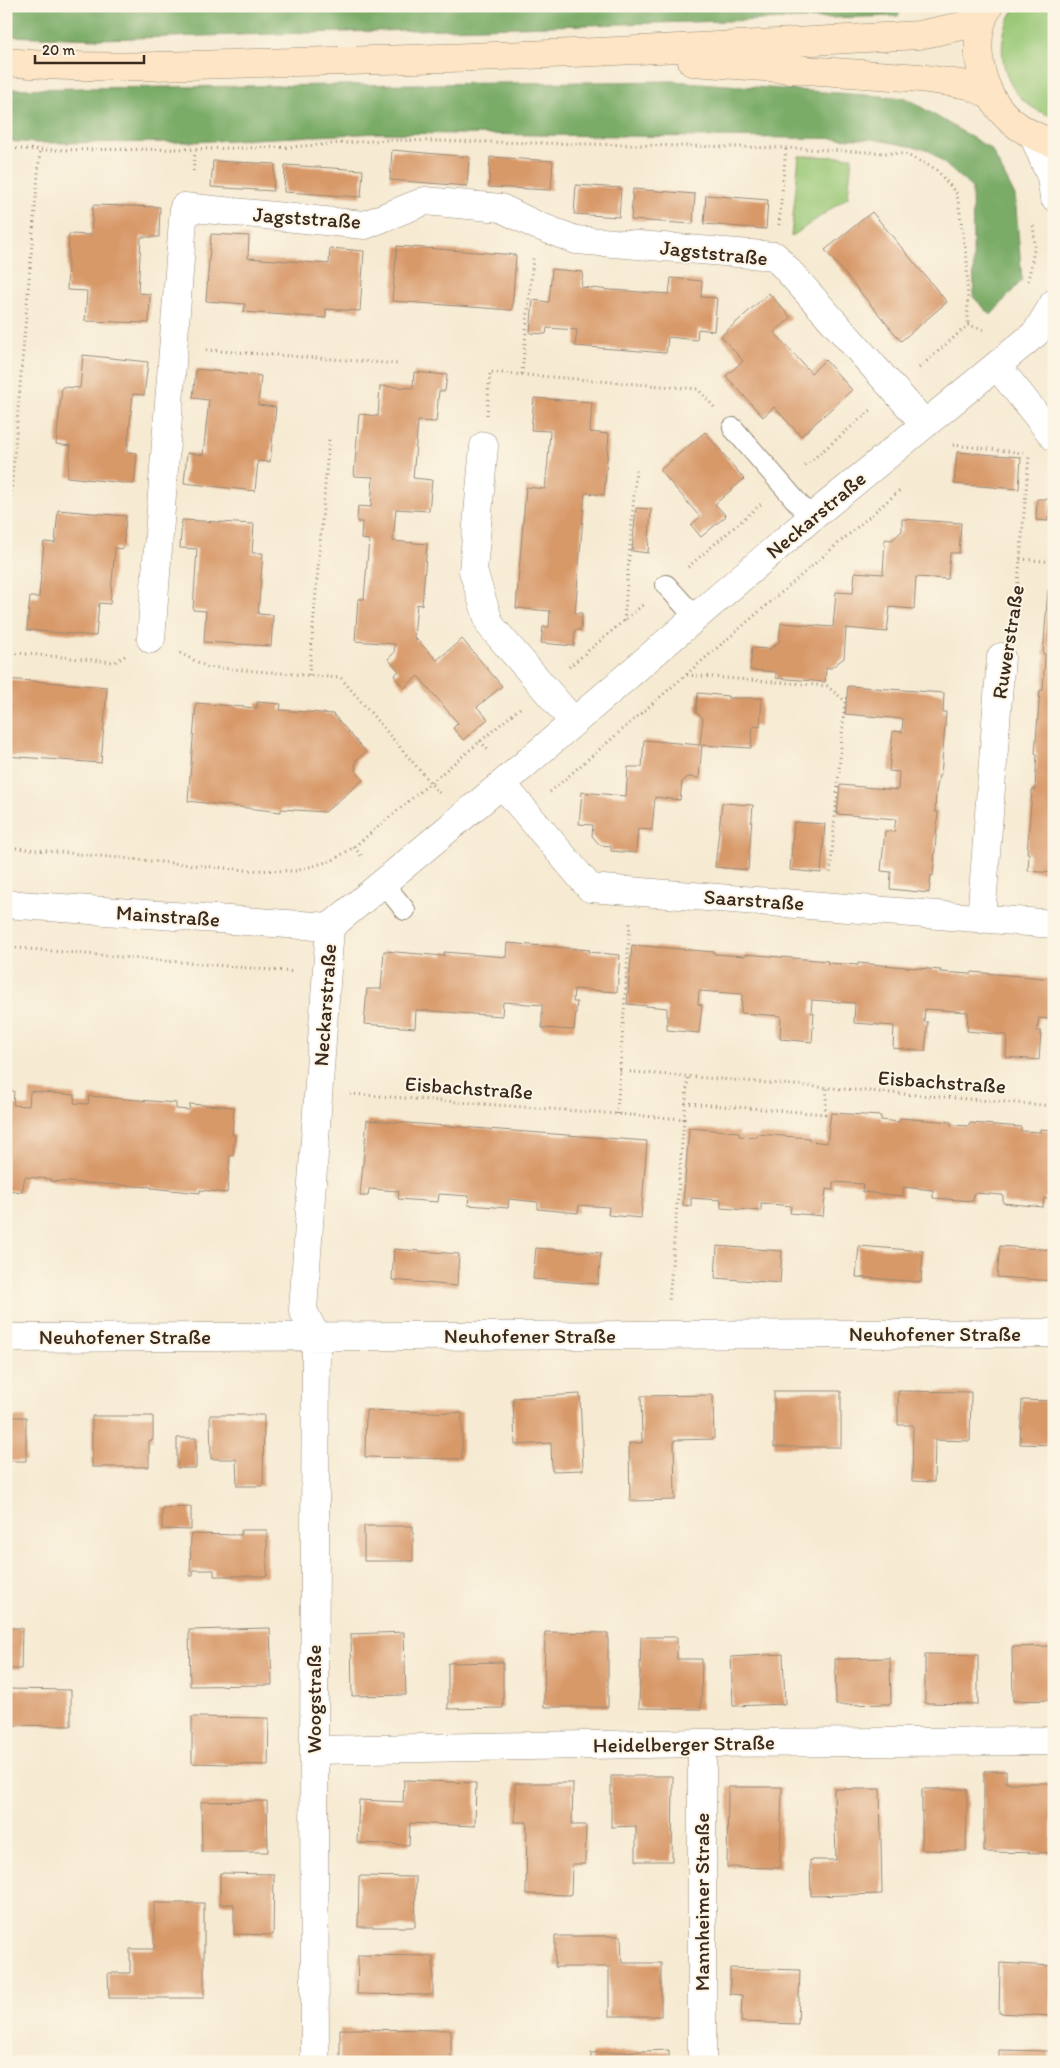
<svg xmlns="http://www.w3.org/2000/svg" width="1060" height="2068" font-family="Itim,sans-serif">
<rect width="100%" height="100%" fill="#fcf5e5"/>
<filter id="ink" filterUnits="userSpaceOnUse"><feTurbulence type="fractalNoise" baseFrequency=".02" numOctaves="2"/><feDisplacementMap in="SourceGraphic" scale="10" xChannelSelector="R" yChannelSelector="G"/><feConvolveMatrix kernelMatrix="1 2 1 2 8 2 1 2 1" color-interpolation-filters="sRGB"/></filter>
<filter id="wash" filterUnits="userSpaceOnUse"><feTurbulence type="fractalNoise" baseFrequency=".0096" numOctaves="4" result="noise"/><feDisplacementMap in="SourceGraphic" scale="20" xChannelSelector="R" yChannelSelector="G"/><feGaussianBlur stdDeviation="1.12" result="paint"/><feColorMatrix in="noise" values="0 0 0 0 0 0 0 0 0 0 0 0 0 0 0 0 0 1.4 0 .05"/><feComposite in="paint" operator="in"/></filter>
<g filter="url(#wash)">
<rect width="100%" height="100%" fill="#f6ead2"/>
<path fill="#99c876" stroke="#6a794a" d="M1017,6H1054V117C1041,113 1029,107 1020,97C998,74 996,31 1017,6Z
M799,156L852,157L848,197L791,237Z"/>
<path fill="#7aac67" stroke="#5a6b42" d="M6,6H902L898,16L99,39L6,36Z
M672,81L906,98L991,149L1015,196L1022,280L991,315L974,298L972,188L929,150L873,139L378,133L191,142L38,143L6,141V89Z"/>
<g id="blocks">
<path fill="#d89969" d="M392,150L469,157L467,186L390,180Z
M490,157L553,161L551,190L489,187Z
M213,161L275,164L273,191L211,187Z
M285,165L363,170L361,197L284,192Z
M576,185L621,188L619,217L574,214Z
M633,189L695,194L693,224L631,220Z
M706,195L768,200L766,229L704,224Z
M93,205L160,207L159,237H141L138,293L150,294L149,323L85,321L87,291L67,290L69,234L91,235Z
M872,212L947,302L901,341L825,250Z
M211,234L249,236L248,258L329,264L330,248L364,251L360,311L326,309V318L244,312L245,304L206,301Z
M397,246L516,255L512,310L392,301Z
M552,269L583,272L581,287L611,290L669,294L671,278L702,281L701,297L717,298L714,331L698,329L697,340L668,337L666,353L575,346L577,330L547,328L546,334L530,333L533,300L549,302Z
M769,293L791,318L774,332L811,373L825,360L852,390L801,436L774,407L763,417L726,376L743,361L721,336Z
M83,355L148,362L144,395L133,394L127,452L137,453L134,484L67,477L71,446L56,444L62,387L80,388Z
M196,369L261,376L258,405L276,407L270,462L258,461L255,491L184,483L187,453L203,455L209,400L193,398Z
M414,372L447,375L445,391H439L436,422L418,421L413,478L432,480L429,511L396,509L393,541L427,544L422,605L417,604L414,637L437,660L462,639L502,686L477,707L488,719L463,740L453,728L458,723L418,676L404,688L394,676L399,671L388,659L394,653L395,644L355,641L358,599H364L369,540L361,539L362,522H357L358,506L371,507L373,477L354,476L359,414L378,416L380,386L413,388Z
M534,398L592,402L590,432L609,434L604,495L585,493L575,613H582L581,630H575L574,646L541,643L543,627H549L550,611L516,608L526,487L545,489L548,460L550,431L531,430Z
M705,432L744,479L715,504L726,516L701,537L691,525L700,517L660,470Z
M957,452L1021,457L1019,489L954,484Z
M1037,499H1050L1048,521L1036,520Z
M636,508L651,509L648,553L632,551Z
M58,510L126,516L123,549L115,548L110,604L99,603L96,636L27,630L30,597H39L44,542L55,543Z
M902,519L961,523L959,553H950L948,579L916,577L914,609L890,607L887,632L846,628L844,658L831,668H826L825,682L776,678V672L750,670L752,648L770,649L779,642L781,623L833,627L836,592L853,593L855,572L883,574L885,539L892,540L902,531Z
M182,520L254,524L252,553H263L258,614L273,615L271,646L204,642L206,611L193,610L197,549L180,548Z
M1052,571H1054V873L1028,871L1029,853H1027L1032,790H1035L1036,771L1037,754L1035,753L1040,690H1043L1045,654H1043L1048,590H1050Z
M6,679L107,687L101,763L6,756Z
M848,686L944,693L943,712H946L941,775H939L936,792L935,812H938L933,876L931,875L929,893L890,889L891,872L881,871L885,831L894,832L896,819L837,814L840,785L898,790L899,772L889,771L893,731L902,732L903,719L845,714Z
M698,693L728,696V698H762L760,727L753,726L751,748L702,745L699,778L688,777L682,782L680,800L655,797L652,830L638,829L636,853L611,851V846L600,845L592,836L593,825L579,824L582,792L626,796L628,767H642L644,740L700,745L703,718L696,712Z
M257,702L281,704L280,710L333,714L366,752L356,760L355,770L363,780L325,812L281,809V812L188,801L196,703L257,708Z
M722,803L753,805L748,870L715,867Z
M794,822L825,824L821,873L790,870Z
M507,943L590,950L589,952L620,955L617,992L574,989L573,1002H577L574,1030L542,1028V1005L503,1002L502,1016L416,1010L415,1028L364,1024L367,989H381L384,951L444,956V952L506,957Z
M632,945L714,952V954L745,956V954L828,961L827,963L858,965V963L941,970L940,972L971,974L972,972L1054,979V1019L1039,1018L1037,1031H1041L1039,1060L1006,1057L1007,1035L967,1031L968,1012L925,1009L924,1022H928L925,1051L893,1048L894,1026L854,1023L855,1003L812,1000L811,1013H814L812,1042L780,1039L781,1016L741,1013L742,994L699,991L698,1004L702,1005L699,1033L667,1030V1008L627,1004Z
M6,1090L14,1091L13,1105L29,1106L30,1091L75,1095L74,1103L88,1104L89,1096L176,1103V1109L189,1110L190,1104L234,1107L232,1135H235L233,1156L230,1155L227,1193L200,1190V1193L151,1188L152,1187L50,1181L51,1179L25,1177L22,1192L7,1190Z
M831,1113L881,1116V1120L899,1122L900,1118L951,1122V1125L969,1126L970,1123L1021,1127V1131L1040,1132V1129L1054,1130V1199L1044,1198L1043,1207L1003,1203V1195L974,1193L973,1201L933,1198V1190L903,1187V1196L862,1192L863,1184L833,1182V1190L826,1189L823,1216L790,1213L791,1206L761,1203V1211L721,1208V1200L691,1198V1206L683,1205L689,1128L739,1132V1136L757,1137L758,1134L809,1138V1141L827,1143Z
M367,1120L647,1141L641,1218L608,1215L609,1207L579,1205L578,1213L538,1209V1202L509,1199L508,1208L468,1205L469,1196L439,1194L438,1202L398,1199L399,1191L369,1189L368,1196H360Z
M717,1246L782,1251L780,1283L715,1278Z
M859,1246L923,1251L921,1282L856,1277Z
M1000,1246L1054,1250V1281L997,1277Z
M536,1248L601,1253L598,1284L533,1279Z
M394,1249L459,1254L457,1286L392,1280Z
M774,1391H841V1447H774Z
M898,1391L971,1392L970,1441L935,1440L934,1482L912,1481L913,1425H898Z
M580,1394L583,1470L552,1471L551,1443L515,1445L513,1398Z
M713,1395L714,1439L674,1440L675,1500L630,1501L629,1443H642L641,1396Z
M1022,1400L1054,1401V1445L1020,1444Z
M366,1410L462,1413V1459L365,1457Z
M210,1415H264L263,1486H237L236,1459H211Z
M92,1416H153V1440L149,1441V1467H92Z
M6,1417H26V1461H6Z
M177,1438H196V1468H177Z
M191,1507V1530L162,1529V1508Z
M364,1526H413V1561H364Z
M241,1530H267V1576H214V1570H193V1576H190L191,1534L241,1535Z
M6,1628H22L21,1669H6Z
M270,1628L272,1685L190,1686L189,1630Z
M404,1632L406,1695L352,1696L351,1634Z
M545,1632L608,1633V1707H544Z
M641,1637H677V1659H702L701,1709L639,1708Z
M1054,1646V1700L1013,1701L1012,1647Z
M783,1654L785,1704L733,1706L731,1657Z
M925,1654L978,1655V1704L925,1703Z
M890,1658L891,1704L836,1705L835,1659Z
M503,1662V1708L448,1709V1663Z
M6,1689L71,1690V1726L6,1725Z
M192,1717L269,1718L268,1765L192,1763Z
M984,1771H1006V1783H1052L1051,1853L984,1852Z
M611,1776H673L672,1861H636V1826L611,1827Z
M404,1780L476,1783L475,1826L410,1823L409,1845L357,1843L359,1800L403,1802Z
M515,1783H573L572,1825H586L585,1864H572L571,1895L526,1894L527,1822H515Z
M728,1787H782L780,1868L727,1867Z
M834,1789H880L882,1894L811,1896L810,1860H836Z
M922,1789H967L966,1851L922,1850Z
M267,1801L268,1852H202L201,1802Z
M220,1873L274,1874L273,1935L234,1934V1904H220Z
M359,1876L416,1877L415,1927H358Z
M154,1903H204V1998H109L108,1973H130V1949H154Z
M555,1936H621L622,1963H661V2016H609V1967H555Z
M358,1955L433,1956V1995L357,1994Z
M1000,1963L1052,1966L1051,2016L999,2013Z
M730,1968L800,1970L798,2024L741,2022L742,1995L730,1994Z
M340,2029L451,2030V2062H340Z
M669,2050V2062H591V2053Z
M999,2050L1049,2051V2062H999Z"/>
</g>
</g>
<g filter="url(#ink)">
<use href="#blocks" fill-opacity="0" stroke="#988a78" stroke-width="1"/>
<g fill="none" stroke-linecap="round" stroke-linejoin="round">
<g stroke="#988a78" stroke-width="22">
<path id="service" d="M733,428L811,518
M666,585L695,617
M383,883L405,910"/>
</g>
<g stroke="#988a78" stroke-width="29">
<path id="minor" d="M1034,137L1051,177L1054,197
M997,366L1054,437
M484,446L473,571L490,625L573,721
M151,639L184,207L365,225L425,201L501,208L536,225L576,240L775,256L925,424
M502,784L590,888L1054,924
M6,904L330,927
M981,919L1001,657
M6,1338L1054,1333
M314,1750L702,1743L1054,1741
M315,2062L314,1750L316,1337L303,1310L330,927L502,784L811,518L1036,333L1054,303
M702,2062V1743"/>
</g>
<g stroke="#988a78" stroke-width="29">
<path id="secondary" d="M989,6C968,41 980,94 1010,120C1023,131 1037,138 1054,143
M6,62C100,71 201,64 295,62C503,58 711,47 919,35L962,26L986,11
M692,62L920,78L969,85L990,95"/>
</g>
<path stroke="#988a78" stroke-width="3" stroke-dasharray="1 4" stroke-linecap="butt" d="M6,148L40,150L195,149L289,147L386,140L786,148L905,154L936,169L957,194L967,259L968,325
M193,176L195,149
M779,225L786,148
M1028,281L1035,245L1033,223
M206,350L400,364
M919,368L968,325L986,330
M522,374L533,258
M487,415L490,372L698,389L714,407
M953,445L1024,453
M805,466L871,410
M6,552L40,150
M1020,559L1054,562
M688,567L761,504
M624,621L636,470
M1014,628L1029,457
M6,652L115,662L125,656
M180,653L207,667L341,678L439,793
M569,667L645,603
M309,675L329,438
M687,675L827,686L845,701L830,875
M480,741L490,752
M550,792L899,491
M6,847L245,870L296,871L333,860L354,847L520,708
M354,847L363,858
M6,947L295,972
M620,1071L1054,1106
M350,1094L684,1119L669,1302
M685,1103L825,1114L827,1088
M617,1114L630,923
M684,1119L688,1077"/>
<use href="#service" stroke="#fff" stroke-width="20"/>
<use href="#minor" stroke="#fff" stroke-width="28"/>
<use href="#secondary" stroke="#fde5c5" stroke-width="28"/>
</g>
</g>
<g text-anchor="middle" stroke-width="4" stroke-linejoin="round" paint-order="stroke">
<g font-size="21" fill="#3b2a1e" stroke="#fcf5e5">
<text transform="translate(307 218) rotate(4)" y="7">Jagststraße</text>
<text transform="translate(714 253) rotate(6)" y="7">Jagststraße</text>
<text transform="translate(816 515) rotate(-40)" y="7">Neckarstraße</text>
<text transform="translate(1008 642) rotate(-81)" y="7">Ruwerstraße</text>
<text transform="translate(754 900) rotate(4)" y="7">Saarstraße</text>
<text transform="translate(168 916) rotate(4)" y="7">Mainstraße</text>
<text transform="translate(325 1005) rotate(-86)" y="7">Neckarstraße</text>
<text transform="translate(942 1082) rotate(4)" y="7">Eisbachstraße</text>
<text transform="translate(469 1088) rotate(4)" y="7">Eisbachstraße</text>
<text x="935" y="1341">Neuhofener Straße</text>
<text x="530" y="1343">Neuhofener Straße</text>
<text x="125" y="1344">Neuhofener Straße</text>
<text transform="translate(314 1699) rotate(-90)" y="7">Woogstraße</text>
<text transform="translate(684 1744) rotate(-1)" y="7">Heidelberger Straße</text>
<text transform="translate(702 1902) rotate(-90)" y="7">Mannheimer Straße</text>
</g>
</g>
<rect width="1060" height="2068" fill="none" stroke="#fcf5e5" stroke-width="25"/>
<path d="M35 55v8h109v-8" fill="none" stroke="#3b2a1e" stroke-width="2.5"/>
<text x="42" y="55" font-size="15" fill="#3b2a1e" stroke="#fcf5e5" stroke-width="4" paint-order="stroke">20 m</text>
</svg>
